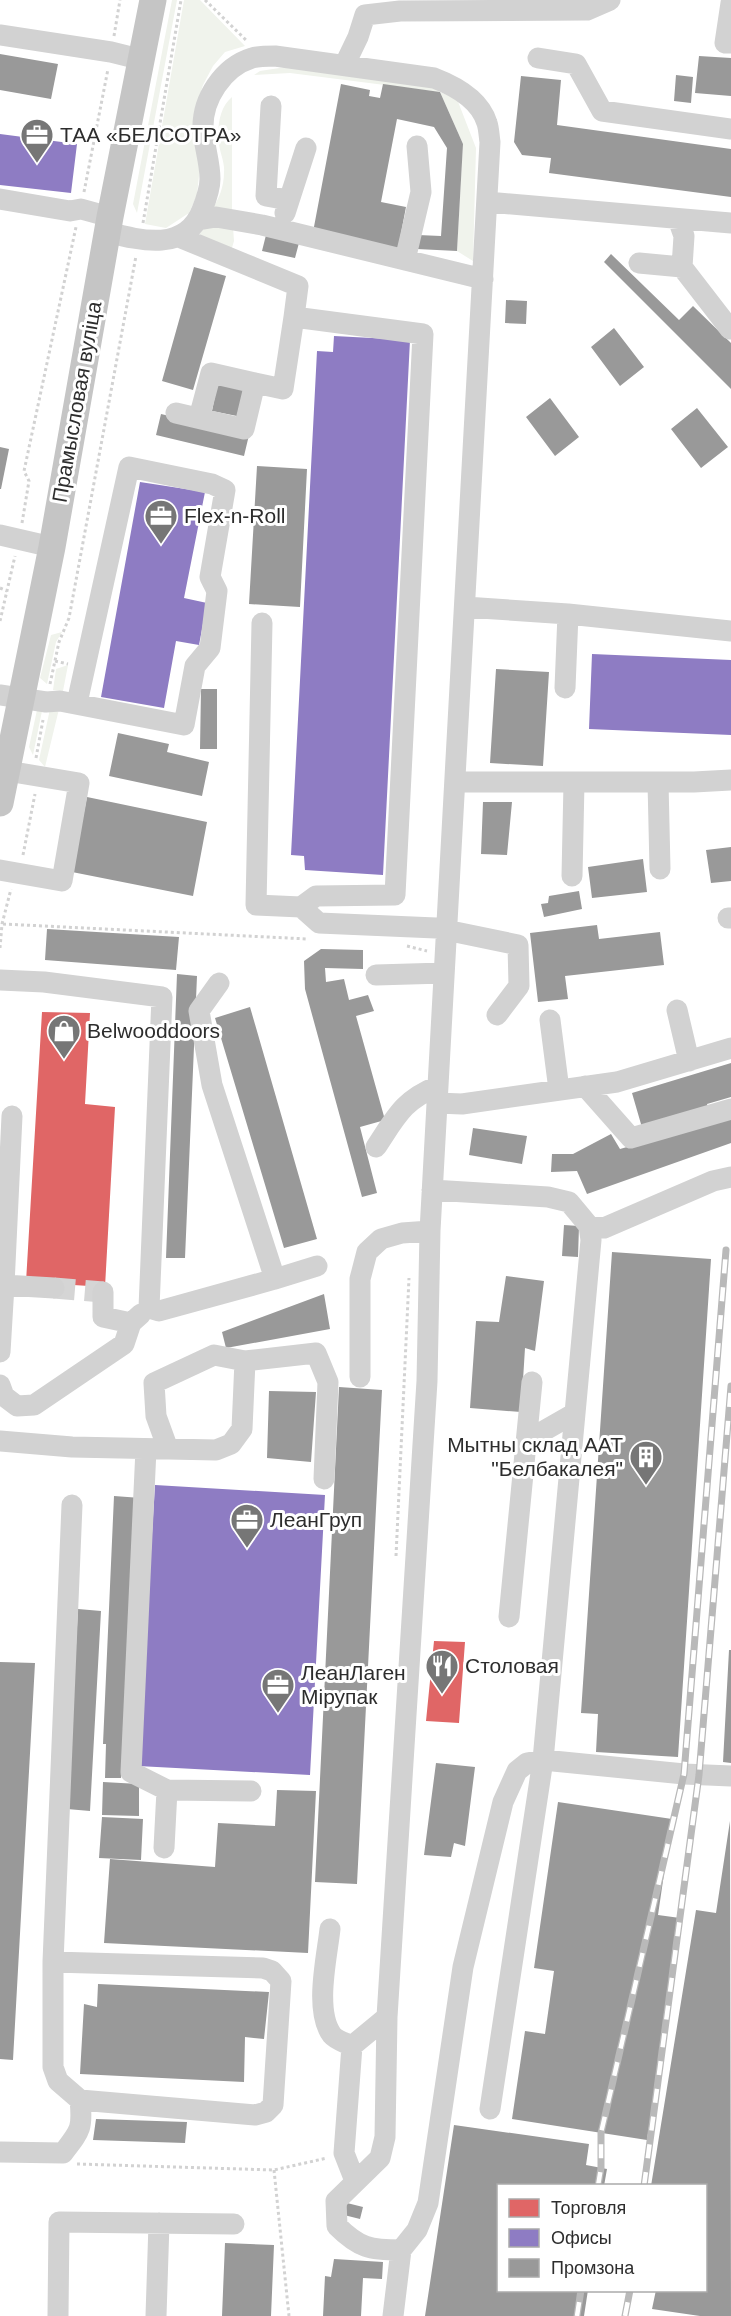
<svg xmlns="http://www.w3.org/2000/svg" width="731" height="2316" font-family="Helvetica,sans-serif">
<rect width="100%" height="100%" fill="#fff"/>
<path fill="#f0f3ec" d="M172,0H177L137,213L133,204Z
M184,0H200L245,46L225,52L213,66L203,85L197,104L200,166L197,195L189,213L166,228L145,224Z
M286,67L438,85L440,92L457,99L476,148L473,261L457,251L463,144L440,92L290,73L254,75L260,71Z
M232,97V212L211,211C219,199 224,187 224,172C225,163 220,153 219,144C217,127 219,108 232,97Z
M204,227H233L234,241L231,251L198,237Z
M62,632L56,642L47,684L40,678L51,635Z
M68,665L63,691L53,690L56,669Z
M43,706L33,755L29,747L37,710Z
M50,709H59L45,767L39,760Z"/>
<path fill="#e06666" d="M42,1012L90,1013L85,1104L115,1107L105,1287L26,1282Z
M434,1641L465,1642L459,1723L426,1721Z"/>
<path fill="#8e7cc3" d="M0,134L77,144L71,193L0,185Z
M334,336L410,340L383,875L305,870L304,856L291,855L317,351L333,352Z
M140,482L205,492L184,598L207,603L199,645L176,641L164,708L101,697Z
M592,654L731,660V735L589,729Z
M155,1485L325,1495L310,1775L138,1766Z"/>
<path fill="#999" d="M0,54L58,64L51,99L0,90Z
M699,56L731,58V96L695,93Z
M676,75L693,77L691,103L674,101Z
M521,76L561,80L557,125L731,149V197L549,173L551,158L522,155L514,142Z
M341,84L370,90L369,96L380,98L383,84L440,92L463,144L457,251L417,249L418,235L441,236L447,148L434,127L397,119L381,202L406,207L398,249L313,232Z
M267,231L300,239L295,258L262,251Z
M611,254L679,320L693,306L731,343V389L604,262Z
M194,267L226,276L193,390L162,381Z
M506,300L527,301L526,324L505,323Z
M614,328L644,367L620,386L591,347Z
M218,381L244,387L237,416L212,411Z
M550,398L579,437L555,456L526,417Z
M697,408L728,447L701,468L671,429Z
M161,414L249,435L244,456L156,435Z
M0,447L9,449L1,489H0Z
M257,466L307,469L300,607L249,604Z
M496,669L549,672L543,766L490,763Z
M201,689H217V749H200Z
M118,733L169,744L167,752L209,762L202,796L109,776Z
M87,797L207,822L193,896L72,872Z
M483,802H512L507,855L481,854Z
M731,847V881L711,883L706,850Z
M643,859L647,892L592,898L588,867Z
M579,891L582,909L544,917L541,904L548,903L549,896Z
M597,925L599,939L660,932L664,965L565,976L568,999L538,1002L530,933Z
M47,929L179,937L176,970L45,960Z
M321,949L363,950V969L325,968L326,982L344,979L349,1000L368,995L374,1011L356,1016L385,1120L360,1127L377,1193L362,1197L305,989L304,961Z
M177,974L197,976L185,1258H166Z
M250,1007L317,1239L284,1248L215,1018Z
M731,1063V1097L707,1104L709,1111L643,1131L632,1093Z
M724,1119H731V1143L587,1194L577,1171L551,1172L552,1154H573L611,1134L620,1149Z
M473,1128L527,1136L522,1164L469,1155Z
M564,1225L579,1226L578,1257L562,1256Z
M612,1252L711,1259L678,1757L596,1752L598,1714L581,1713Z
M506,1276L544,1281L535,1351L525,1348L521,1412L470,1408L476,1321L499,1322Z
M324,1294L330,1329L226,1348L222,1332Z
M339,1387L382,1390L357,1884L315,1882Z
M269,1391L316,1392L311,1462L267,1458Z
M114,1496L141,1498L121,1778H105L106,1744H103Z
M78,1609L101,1611L90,1811L67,1809Z
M729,1650H731V1763L723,1762Z
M0,1662L35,1663L13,2060L0,2059Z
M436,1763L475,1767L465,1846L454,1843L451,1857L424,1855Z
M103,1782L139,1784V1816L102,1815Z
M277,1790L316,1791L308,1953L104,1943L110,1859L215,1867L218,1823L275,1826Z
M558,1802L672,1819L658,1915L680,1918L647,2140L512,2119L525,2031L545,2034L554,1971L534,1968Z
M102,1817L143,1819L141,1860L99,1858Z
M730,1821L731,2316H700L652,2309L656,2290H706V2186H651L696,1910L716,1913Z
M98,1984L269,1992L264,2039L245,2037L244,2082L80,2074L84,2004L97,2007Z
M96,2119L187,2122L185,2143L93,2140Z
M454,2125L589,2144L586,2165L607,2169L604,2186H498V2290H588L584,2316H425Z
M347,2203L363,2207L360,2219L344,2215Z
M225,2243L274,2245L271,2316H222Z
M334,2259L383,2262L382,2279L363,2278L361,2316H323L325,2276L331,2277Z"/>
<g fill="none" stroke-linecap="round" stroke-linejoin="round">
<path stroke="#d5d5d5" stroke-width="21" stroke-dasharray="21 10" stroke-linecap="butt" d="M54,1288L103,1292"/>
<path stroke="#d2d2d2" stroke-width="3" stroke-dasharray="3 3" stroke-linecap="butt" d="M205,0L247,41
M114,36L120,0
M84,192L108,69
M143,223L181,0
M22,523L29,481L24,471L76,227
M0,588L7,591
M0,621L15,556
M55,661L68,664
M50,684L59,642L69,618L136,256
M36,758L43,720
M23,855L35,794
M3,924L308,939
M407,946L427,951
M0,948L2,924L11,889
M396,1556L409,1278
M77,2164L274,2170L327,2158
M274,2170L289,2316"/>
<path stroke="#d2d2d2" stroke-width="21" d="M731,3L725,43H731
M0,35L111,52L143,60
M538,58L576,64L602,111L731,129
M345,64L358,37L365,15L400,11L587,10L610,0
M271,106L266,196L288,200
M0,199L70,211L81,209L110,217
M487,202L731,223
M285,213L306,148
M678,219L684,236L682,267L730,329
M198,220L216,217L262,225L483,279
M107,232C142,241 186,252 202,210C206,200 210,189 210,179C210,162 204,146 203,129C202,99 223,67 252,58C259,56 267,56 275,56L434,78C455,86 480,100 487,123C489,129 489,136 490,142L430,1231L427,1381L387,2017L385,2137L380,2158L336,2201L337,2226C359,2248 370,2250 401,2250L417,2230L428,2203L463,1967L503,1802L517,1771L527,1763L543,1760L684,1774L731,1776
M179,237L298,286L294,317L423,334L395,895L316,896L301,907L256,905L262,623
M405,260L421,192L417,146
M639,263L682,267
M176,413L244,429L255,383L283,389L294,317
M199,418L211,373L255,383
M0,535L52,547
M465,607L568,614L731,631
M565,688L568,614
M0,695L46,702L60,701L184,725L195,666L210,648L217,591L210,577L225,490L212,484L129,467L77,703
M455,782H694L731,780
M658,782L660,869
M0,870L62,881L79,783L7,771
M572,876L574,783
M301,907L319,923L436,928L518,945L519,986L497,1015
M728,918H731
M376,975L444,973
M0,980L44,982L162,997L149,1308L159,1311L275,1279L212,1085L199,1011L219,983
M677,1010L689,1061
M550,1020L559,1090
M585,1086L631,1138L731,1109
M437,1103L462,1104L617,1082L731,1048
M12,1116L4,1285L54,1288
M376,1147C396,1117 403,1100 438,1086
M432,1190L548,1197L569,1202L589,1226L591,1240L543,1760L490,2109
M589,1226L604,1228L713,1181L731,1177
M275,1279L317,1266
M103,1292V1317L131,1323L141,1314
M0,1352L4,1285
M360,1377V1279L367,1252L381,1239L402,1233L430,1231
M0,1385L4,1396L17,1406L34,1405L124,1344L131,1323
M0,1441L72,1447L216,1450L231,1444L242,1429L245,1361L316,1353L328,1382L324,1479
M526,1441L575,1413
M146,1449L131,1772L167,1790L251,1791
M168,1449L156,1416L154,1383L214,1355L245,1361
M509,1617L532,1382
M164,1848L167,1790
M330,1929C327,1957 314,2011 332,2035C336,2040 346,2043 352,2046L387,2017
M53,1962L263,1968L272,1971L281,1981L273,2105L266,2112L255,2115L80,2100
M352,2046L344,2153L355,2181
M0,2152L63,2153C80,2131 83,2129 80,2100L58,2081L53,2067V1962L72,1505
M58,2316L59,2222L234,2224
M156,2316L159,2223
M393,2316L401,2250"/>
<path stroke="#c5c5c5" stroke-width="27" d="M0,803L52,547L110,217L153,0"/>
<g stroke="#b9b9b9" stroke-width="7">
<path id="rail" d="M598,2186L601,2168V2133L684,1774L726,1250
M644,2186L699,1775L731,1386
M577,2316L581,2290
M625,2316L630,2290"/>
</g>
<use href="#rail" stroke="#fff" stroke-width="4.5" stroke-dasharray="14" stroke-linecap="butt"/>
</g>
<defs>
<g id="office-pin" transform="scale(1.725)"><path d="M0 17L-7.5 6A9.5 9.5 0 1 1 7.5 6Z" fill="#767676" stroke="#fff"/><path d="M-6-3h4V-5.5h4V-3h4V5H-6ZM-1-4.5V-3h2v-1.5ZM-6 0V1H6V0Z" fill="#fff"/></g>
<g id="shop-pin" transform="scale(1.725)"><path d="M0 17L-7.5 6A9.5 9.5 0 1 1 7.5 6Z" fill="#767676" stroke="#fff"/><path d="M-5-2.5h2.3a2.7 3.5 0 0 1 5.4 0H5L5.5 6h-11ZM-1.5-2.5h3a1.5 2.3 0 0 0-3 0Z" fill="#fff"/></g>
<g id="building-pin" transform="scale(1.725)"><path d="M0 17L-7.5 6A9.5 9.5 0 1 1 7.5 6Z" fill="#767676" stroke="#fff"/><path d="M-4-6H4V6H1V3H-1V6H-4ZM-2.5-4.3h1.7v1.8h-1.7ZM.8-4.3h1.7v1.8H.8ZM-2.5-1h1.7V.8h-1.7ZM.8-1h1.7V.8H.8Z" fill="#fff"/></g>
<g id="restaurant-pin" transform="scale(1.725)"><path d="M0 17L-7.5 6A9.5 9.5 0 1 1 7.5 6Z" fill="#767676" stroke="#fff"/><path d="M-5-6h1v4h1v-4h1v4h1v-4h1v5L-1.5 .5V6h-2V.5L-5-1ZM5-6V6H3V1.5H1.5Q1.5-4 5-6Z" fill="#fff"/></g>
</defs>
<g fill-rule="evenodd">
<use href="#office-pin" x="37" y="135"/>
<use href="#office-pin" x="161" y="516"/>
<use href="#shop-pin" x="64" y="1031"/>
<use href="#building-pin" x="646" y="1457"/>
<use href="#office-pin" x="247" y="1520"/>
<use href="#restaurant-pin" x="442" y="1666"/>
<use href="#office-pin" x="278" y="1685"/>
</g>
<g text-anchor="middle" stroke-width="6" stroke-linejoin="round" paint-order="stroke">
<g font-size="21" fill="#2d2d2d" stroke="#fff" text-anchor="start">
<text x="60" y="142">ТАА «БЕЛСОТРА»</text>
<text x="184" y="523">Flex-n-Roll</text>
<text x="87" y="1038">Belwooddoors</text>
<text x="623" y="1452" text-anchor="end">Мытны склад ААТ<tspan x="623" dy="24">"Белбакалея"</tspan></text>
<text x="270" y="1527">ЛеанГруп</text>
<text x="465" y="1673">Столовая</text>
<text x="301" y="1680">ЛеанЛаген<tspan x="301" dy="24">Мірупак</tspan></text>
</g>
<g font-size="21" fill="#2d2d2d" stroke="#fff">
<text transform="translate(77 402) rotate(-80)" y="7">Прамысловая вуліца</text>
</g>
</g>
<rect x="497" y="2184" width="210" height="108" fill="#ffffff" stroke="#ababab" stroke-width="1.5"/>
<rect x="509" y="2199" width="30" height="18" fill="#e06666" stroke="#ababab" stroke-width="1.5"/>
<text x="551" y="2214" font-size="18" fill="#2d2d2d">Торговля</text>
<rect x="509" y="2229" width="30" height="18" fill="#8e7cc3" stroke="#ababab" stroke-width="1.5"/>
<text x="551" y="2244" font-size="18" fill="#2d2d2d">Офисы</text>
<rect x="509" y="2259" width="30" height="18" fill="#999999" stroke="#ababab" stroke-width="1.5"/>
<text x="551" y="2274" font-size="18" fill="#2d2d2d">Промзона</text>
</svg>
